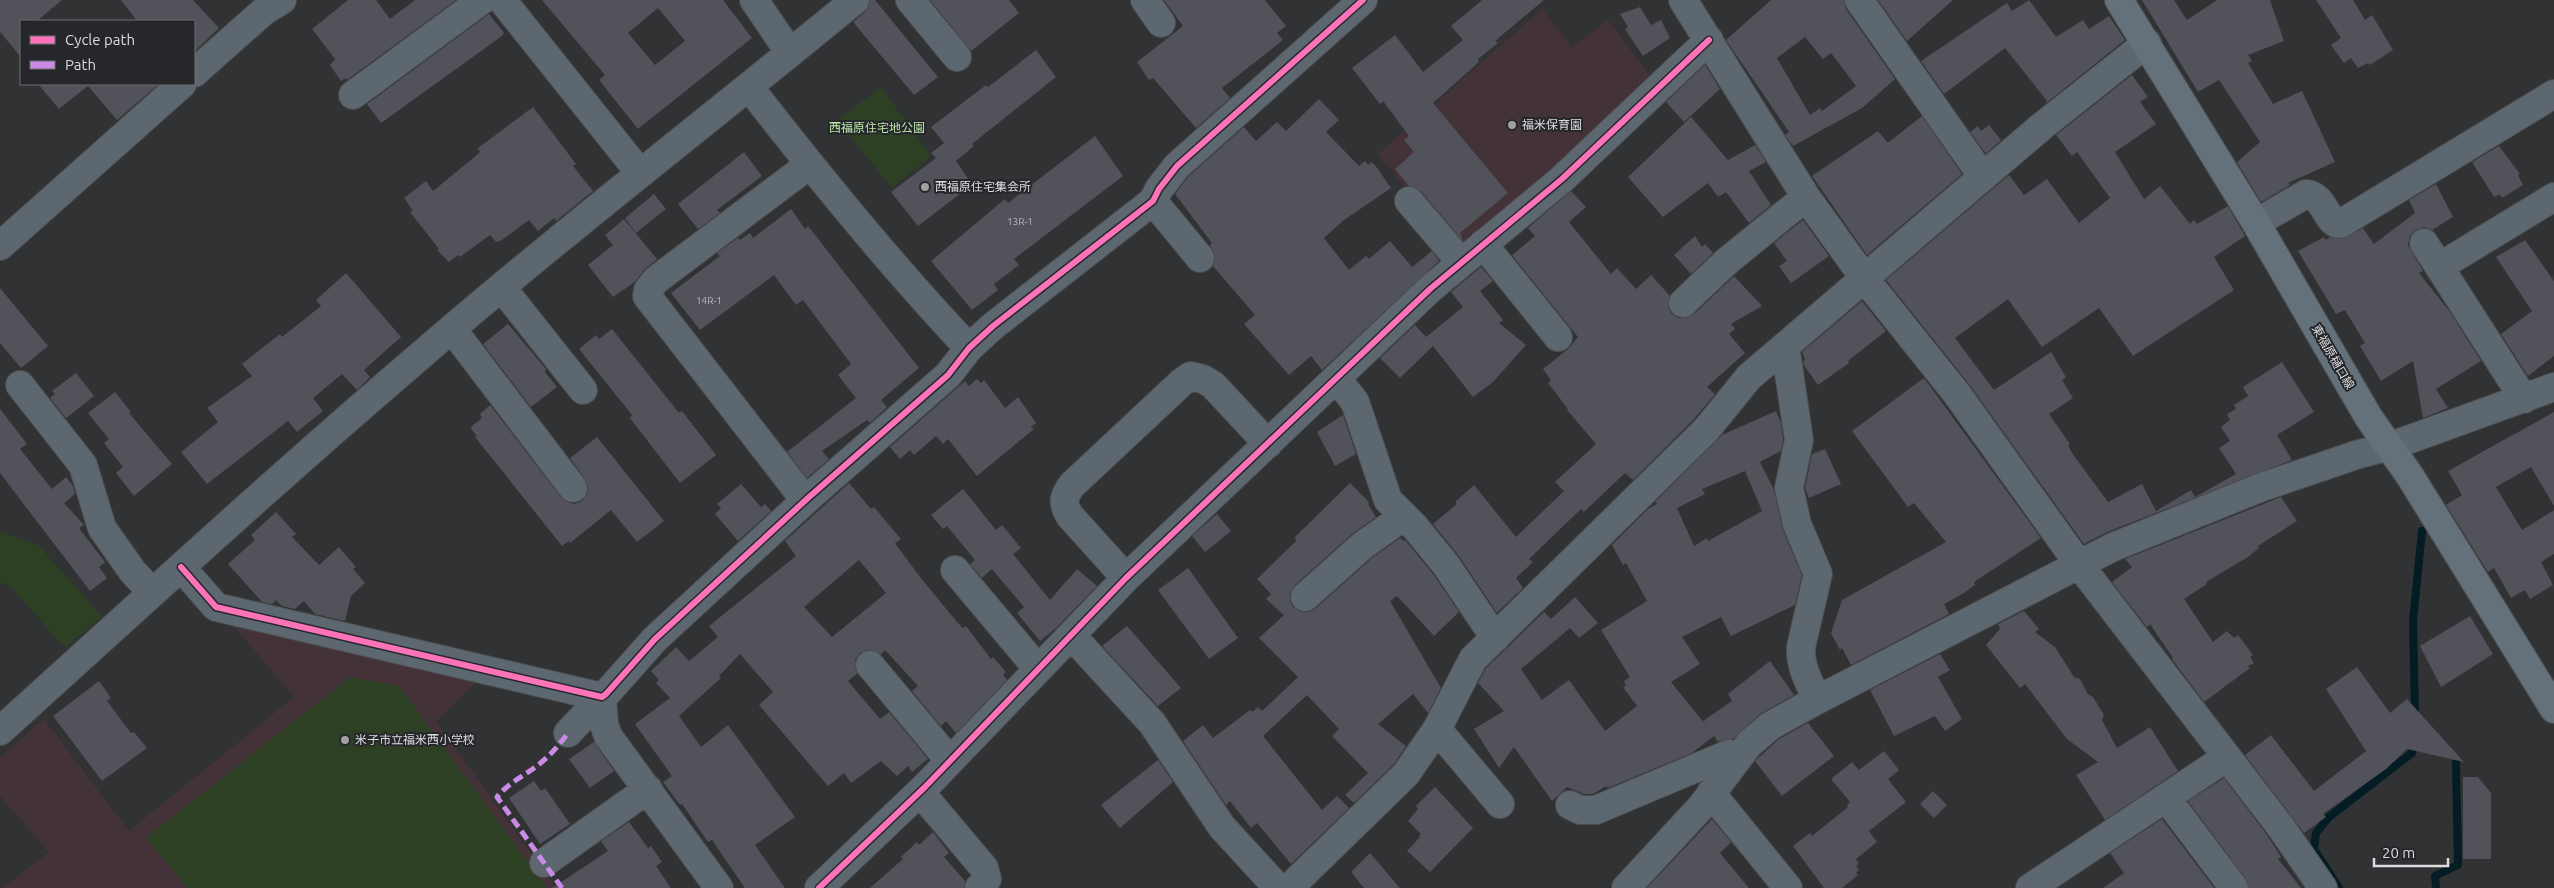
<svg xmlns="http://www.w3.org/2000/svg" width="2554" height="888" font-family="Ubuntu,'Noto Sans JP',sans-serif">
<rect width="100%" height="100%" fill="#313234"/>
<path fill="#433238" d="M1542,9L1572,47L1608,20L1654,81L1459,253L1378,154Z
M227,618L483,677L436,721L556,888H2L49,852L0,796V758L44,719L129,831L294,697Z"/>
<path fill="#2e4024" d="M881,87L931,156L892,188L837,120Z
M0,532L38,545L102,616L65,648L12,588L0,582Z
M350,677L399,686L547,888H187L146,838Z"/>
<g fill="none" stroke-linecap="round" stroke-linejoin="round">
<path stroke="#041c23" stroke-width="8" d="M2415,716L2413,621L2422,531
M2339,888L2314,849L2316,833L2329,817L2412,753L2414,740
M2436,888L2435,876L2458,865L2456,763"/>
</g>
<path fill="#51525a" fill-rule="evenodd" d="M0,0H62L37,21H21V57L0,32Z
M121,0H193L219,28L194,52V21H137Z
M348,0H376L390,19L415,0H456L347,80L346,78L341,81L330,65L335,59L312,29Z
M542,0H723L752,38L638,129L599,80L605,75ZM658,8L685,41L655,65L628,33Z
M870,0H875L938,77L914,95L853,22L865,12Z
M930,0H1009L1019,13L971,51Z
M1164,0H1265L1286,26L1277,33L1283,40L1222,88L1230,98L1196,128L1153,78L1149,80L1137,62L1183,26Z
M1482,0H1544L1495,41L1498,43L1478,59L1479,62L1433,103L1508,193L1460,233L1463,241L1421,191L1409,186L1395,169L1414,152L1404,140L1409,136L1383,101L1380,104L1352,68L1395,35L1423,72L1463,40L1451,26Z
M1771,0H1844L1846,9L1895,79L1862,108L1793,146L1785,135L1789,132L1726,40ZM1805,37L1823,59L1831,53L1856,86L1822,111L1820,108L1810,115L1777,58Z
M1878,0H1953L1907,41Z
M2029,0L2056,37L2083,20L2089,29L2109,16L2125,40L2045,104L2047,101L2005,48L1944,94L1921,61L2007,3L2012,11Z
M2142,0H2174L2187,20L2217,0H2270L2284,41L2248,55L2252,61L2248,63L2273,104L2302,91L2335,162L2288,183L2290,185L2261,202L2237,162L2260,142L2219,80L2198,92Z
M2316,0H2353L2365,20L2372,15L2393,50L2370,65L2368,63L2358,68L2351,58L2344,63L2331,45L2341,38Z
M1640,7L1651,25L1661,20L1670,38L1643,56L1625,29L1628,27L1620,14Z
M489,14L504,33L502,36L381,123L367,104Z
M1036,50L1056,77L972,144L974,146L956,161L969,180V187L918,226L891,192L936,158L931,153L944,143L931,127L986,85L988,87Z
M1705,65L1720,89L1684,122L1666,102Z
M2132,75L2148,97L2140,102L2156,124L2115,152L2144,199L2160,186L2190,224L2194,220L2197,224L2228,206L2245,236L2214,257L2234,290L2133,356L2099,308L2042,347L2008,299L1955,338L1994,390L2051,352L2066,377L2062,380L2073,398L2049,414L2070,444L2068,445L2072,453L2108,502L2142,484L2156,511L2191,490L2195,497L2236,474L2219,448L2230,441L2221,427L2230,420L2227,414L2236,409L2234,405L2248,396L2243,387L2282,362L2314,412L2277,435L2292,460L2107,532L2084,544L1969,384L1886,280L2009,175L2024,195L2047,179L2079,223L2110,198L2077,152L2072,156L2056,135Z
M38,84H159L117,120L88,86L59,109Z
M1319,99L1339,120L1326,132L1359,166L1365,161L1368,165L1371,162L1375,165L1391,188L1344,220L1324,238L1349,270L1366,256L1369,259L1390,241L1412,267L1432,251L1439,261L1322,370L1311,356L1289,375L1244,324L1255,315L1213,266L1215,256L1210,245L1212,243L1175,194L1188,177L1244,127L1256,141L1277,122L1286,131Z
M533,107L576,164L573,166L593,191L556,221L554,218L538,231L529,220L502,240L496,242L490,235L460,257L458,255L449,262L437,250L439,249L410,212L413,211L404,198L426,181L433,191L478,154L480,152L478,148Z
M1922,116L1962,174L1867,255L1812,176L1878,131L1887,142H1889Z
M1691,117L1728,160L1755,145L1766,162L1749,171L1771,205L1749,223L1726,192L1718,197L1708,183L1663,217L1628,177Z
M1989,125L2001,140L1986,154L1970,132L1978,126L1981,131Z
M1095,136L1123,176L1014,259L1019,265L994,284L998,290L972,310L931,261L1005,199L1008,203Z
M2499,146L2520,174L2518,175L2523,185L2502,198L2500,194L2494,197L2472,162Z
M744,152L762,176L717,210L720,213L698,229L678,204Z
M2436,184L2453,217L2432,230L2424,227L2416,230L2410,235L2408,245L2423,271L2419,273L2450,312L2481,361L2436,389L2448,408L2423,418L2413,361L2381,381L2360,346L2365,343L2345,310L2336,314L2298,251L2324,237L2326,240L2330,237L2343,239L2363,228L2374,244L2415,213L2409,200Z
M1571,191L1586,207L1569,222L1611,274L1617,268L1636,289L1651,275L1670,296L1668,307L1671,313L1678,318H1686L1694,314L1734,276L1762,306L1731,324L1735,329L1729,334L1745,353L1707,387L1715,394L1694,419L1633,480L1625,473L1584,512L1581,509L1529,559L1533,562L1516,578L1523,588L1497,613L1459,556L1433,524L1457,504L1455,502L1474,485L1516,537L1564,491L1555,482L1596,444L1567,410L1568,409L1548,383L1551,380L1543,369L1568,349L1578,337L1512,255L1535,236L1528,228Z
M654,194L666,209L636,233L625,218Z
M791,209L805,229L808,226L919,368L881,400L887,407L870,423L867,420L822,451L829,459L807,478L787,452L856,398L838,375L851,364L803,300L796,305L774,275L700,330L671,293L720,256L717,253L738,238L740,240L750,233L753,238Z
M624,219L657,259L644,270L635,282L613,297L588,265L613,245L605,235Z
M1803,220L1829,256L1791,283L1779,266L1787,261L1774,243Z
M1695,236L1702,247L1705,244L1713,253L1691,274L1674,255Z
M2525,240L2554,281V356L2528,376L2501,334L2532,311L2496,257Z
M1481,267L1493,281L1480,291L1503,320L1499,323L1526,345L1493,382L1473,397L1433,346L1400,378L1380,358L1415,325L1426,337L1463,307L1451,292Z
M346,273L401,337L364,370L370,377L357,390L342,374L313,398L323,411L297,432L288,421L207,484L181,452L218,422L207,408L252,376L242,364L280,334L282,337L321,306L316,300Z
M0,288L48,346L21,368L0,343Z
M1862,301L1886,331L1848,361L1849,363L1818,385L1803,364L1805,359L1802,352Z
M508,324L546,369L545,372L557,387L531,407L483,344Z
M612,329L679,413L682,411L716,455L680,483L630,418L632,415L579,349L596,335L599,339Z
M76,373L94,396L66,418L50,398L55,394L52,391Z
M1924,378L2041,538L1974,582L1975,585L1964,593L1944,604L1949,614L1851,665L1842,648L1840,650L1831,633L1842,600L1946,542L1914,503L1908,507L1852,431Z
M977,379L981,383L984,380L1005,408L1018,397L1036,423L1031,427L1034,429L977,476L948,439L943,444L936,436L914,455L910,450L900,459L890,447L965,381L969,386Z
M115,392L131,412L129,413L172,464L134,496L116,473L123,467L104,443L109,439L88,413Z
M490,405L561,497L567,502L574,504L582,501L587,494L588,487L585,479L570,458L597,437L664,521L637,542L611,510L570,543L569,541L562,546L475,437L477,436L471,429L472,426L482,418L480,414Z
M0,409L27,444L20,449L52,489L66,477L73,486L75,494L64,503L84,525L79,528L105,562L99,567L107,578L90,591L0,473Z
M1776,411L1781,423L1783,440L1781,451L1760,462L1774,490L1783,530L1802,575L1795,605L1731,636L1721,617L1682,637L1700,664L1671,682L1713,734L1703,721L1732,701L1728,694L1770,661L1794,695L1760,714L1733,739L1718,742L1714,736L1692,753L1608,788L1606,786L1593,794H1584L1567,787L1552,801L1514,747L1499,768L1474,729L1504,711L1478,683L1486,668L1544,612L1551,619L1575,597L1598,623L1579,638L1570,628L1521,669L1542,700L1569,680L1605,731L1637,706L1623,687L1626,685L1624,681L1630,677L1601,630L1647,601L1626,563L1623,565L1612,545L1648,509L1657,504L1655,502L1722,435ZM1745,471L1762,511L1708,541L1707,538L1694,546L1677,508L1705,494L1702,489Z
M2554,412V506L2531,467L2496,487L2522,530L2554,510V554L2541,562L2553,585L2530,599L2525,590L2511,598L2494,568L2488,572L2446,505L2462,495L2448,471Z
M1343,415L1356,454L1335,466L1317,432Z
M1825,449L1841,484L1809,498L1805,488L1812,454Z
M849,483L871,509L874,507L901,539L895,543L920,577L957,622L963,628L966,626L991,659L993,657L1006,672L1003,675L1007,680L956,733L946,721L941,726L912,691L918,686L885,650L881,654L868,650L860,653L855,660L857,674L848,681L880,719L889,712L928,759L912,772L908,766L897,776L881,761L851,783L844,773L828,786L759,705L773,692L740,654L719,676L721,678L679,716L701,747L728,725L795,817L755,845L785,888H745L712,840L708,842L682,804L680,805L663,782L672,776L635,724L670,698L656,683L659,680L651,671L676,647L689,661L718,637L709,626L796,556L785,541ZM859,560L886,593L832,637L804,607Z
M1350,483L1369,502L1368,504L1376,517L1352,534L1295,585L1290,593V601L1293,607L1301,612H1309L1315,609L1372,558L1400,538L1404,541L1405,540L1433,574L1459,612L1434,636L1397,596L1390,601L1441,688L1428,713L1413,694L1378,724L1406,746L1394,764L1354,803L1345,795L1368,773L1332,736L1339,729L1307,695L1263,736L1322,810L1337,796L1349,808L1291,864L1257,823L1251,828L1230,801L1226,805L1183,741L1203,725L1213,738L1250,710L1252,712L1258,707L1262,711L1298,677L1259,638L1284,615L1266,599L1271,594L1257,579L1296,541L1295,537Z
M741,484L761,507L765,504L771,511L738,541L715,514L721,508L717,504Z
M963,489L996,530L1002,525L1021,548L1013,554L1050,600L1077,569L1097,586L1056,628L1040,641L1017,613L1024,607L992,569L982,578L970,564L975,560L947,526L943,529L931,515Z
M2281,497L2297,521L2258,546L2259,548L2248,557L2206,582L2207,584L2184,599L2213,642L2227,631L2234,638L2238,635L2253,655L2250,657L2254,663L2248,666L2250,668L2204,702L2172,659L2173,658L2150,624L2147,627L2112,582L2132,567L2125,559Z
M276,512L296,534L292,537L319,565L339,547L356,567L353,569L365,583L351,596L345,621L315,614L304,601L295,609L282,606L276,600L272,604L262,602L228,564L255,540L251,535Z
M1217,514L1231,531L1205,552L1192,536Z
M1188,568L1238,638L1209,659L1158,590Z
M2024,611L2039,629L2035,632L2055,647L2074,677L2080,679L2088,694L2093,697L2104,715L2102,720L2117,748L2150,727L2178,771L2105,820L2076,775L2098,762L2067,739L2025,684L2020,688L1986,645L2000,629L1998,624Z
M2470,616L2493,654L2441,687L2420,646Z
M1127,626L1181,688L1158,706L1102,646Z
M1940,654L1950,670L1938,677L1962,719L1945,731L1935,716L1894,736L1870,690Z
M2357,667L2390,713L2407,699L2464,762L2407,749L2386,769L2323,814L2326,817L2304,833L2245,755L2271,735L2314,791L2366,751L2326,689Z
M99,681L111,698L107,701L131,733L134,732L147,748L102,781L53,716Z
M1808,723L1834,756L1782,796L1755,761L1779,739Z
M594,742L614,771L590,788L569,759Z
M1884,751L1899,770L1888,779L1906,802L1869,831L1877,842L1856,859L1859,864L1856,866L1859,870L1856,873L1858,875L1842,888H1824L1793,846L1810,833L1812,836L1848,807L1847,805L1850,802L1831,779L1852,762L1859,770Z
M1158,760L1173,782L1120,828L1101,805Z
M2463,777H2478L2491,793V859H2463Z
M2224,778L2267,835L2281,857L2278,859L2301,888H2249L2246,879L2188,801Z
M534,781L541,791L545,788L570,824L540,844L509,798Z
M1435,787L1473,828L1430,872L1407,851L1420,837L1419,835L1421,834L1408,821L1418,809L1416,806Z
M1933,791L1947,805L1934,818L1920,804Z
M1712,819L1731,842L1720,853L1749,888H1647Z
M2162,819L2214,888H2103L2124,873L2110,853Z
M629,822L648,848L651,846L662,862L656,866L671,888H552L608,851L601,841Z
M933,832L949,853L944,857L965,881L964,888H870L903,859L901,857L917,842L919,845Z
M1370,853L1400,888H1364L1351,872Z"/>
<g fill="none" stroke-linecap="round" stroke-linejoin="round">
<g stroke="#4d4d4f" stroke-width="30">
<path id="minor" d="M502,0L640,173
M754,0L790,53
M910,0L957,57
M1145,0L1161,23
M1683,0L1806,197L1865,279L1957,394L2078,563L2280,826L2323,888
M1859,0L1983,177
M194,73L264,11L282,0
M749,87C819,177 891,266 969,348
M353,95L482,0
M1153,201L1200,258
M1409,201L1461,262
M2256,223L2306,194C2325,195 2326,224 2340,224L2554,94
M2424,243L2524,399
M1483,244L1558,337
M0,246L182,84
M2439,267L2554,197
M502,288L583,390
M1683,303L1726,262L1806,197
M452,329L573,488
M1785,346L1799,440L1789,488L1797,524L1818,574L1801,647C1800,667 1809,682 1817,700
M1337,379L1355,402L1388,500L1415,527L1446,565L1495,638
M20,385L83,465L102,528L133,572L152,592
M805,500L647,296L648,290L656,280L809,165
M181,567L216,607L602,697L606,694L655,639L808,498L948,375L969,348L993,326L1153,201L1159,189L1177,166L1363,0
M955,570L1038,669
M1126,578L1070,516C1062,503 1063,497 1072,485L1182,382L1191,376L1203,379L1213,385L1268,444
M1305,597L1362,546L1404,516
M1071,635L1152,723L1222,827L1278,888
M870,665L950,761
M602,697L604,724L608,736L719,888
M1437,729L1500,804
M0,731C137,607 273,482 413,362C557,237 708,121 855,0
M568,733L602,697
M920,792L984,868L987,879L979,888
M1711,793L1788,888
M2167,799L2234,888
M1570,805L1580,810H1596L1729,754L1738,757
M544,863L648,789
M819,888L925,787L1126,578L1430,289L1562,179L1709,40
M1289,888L1406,774L1437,729L1473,659L1706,430L1749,377L2041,127L2147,43
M1626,888L1701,807L1749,744L1770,726L1817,700L2113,547L2262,487L2359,454L2391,446L2554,387
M2030,888L2227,757"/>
</g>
<g stroke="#4d4d4f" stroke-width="30">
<path id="major" d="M2119,0L2256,223L2369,418L2410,476L2554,709"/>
</g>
<use href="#minor" stroke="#5d676f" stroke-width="28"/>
<use href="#major" stroke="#64707a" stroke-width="28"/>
<path stroke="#ca8be6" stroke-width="5" stroke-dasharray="10 5" stroke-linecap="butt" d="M562,888L497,797C508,783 524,776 538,765C550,756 559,745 568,733"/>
<g stroke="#26272b" stroke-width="9">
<path id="cycleway" d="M181,567L216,607L602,697L606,694L655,639L808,498L948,375L969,348L993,326L1153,201L1159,189L1177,166L1363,0
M819,888L925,787L1126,578L1430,289L1562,179L1709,40"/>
</g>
<use href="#cycleway" stroke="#fb73b8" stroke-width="6"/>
</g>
<g fill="#a0a0a3" stroke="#26272b" stroke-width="2">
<circle cx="1512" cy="125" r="5"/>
<circle cx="925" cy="187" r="5"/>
<circle cx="345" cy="740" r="5"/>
</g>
<g text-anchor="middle" stroke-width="4" stroke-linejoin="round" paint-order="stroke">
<g font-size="10" fill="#b9babe">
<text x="1020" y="225">13R-1</text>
<text x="709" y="304">14R-1</text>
</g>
<g font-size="12" fill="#dcdcdf" stroke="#26272b" text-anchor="start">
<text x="1522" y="129">福米保育園</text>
<text x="935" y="191">西福原住宅集会所</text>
<text x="355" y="744">米子市立福米西小学校</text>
</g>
<g font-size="12" fill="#bce5a6" stroke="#26272b">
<text x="877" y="132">西福原住宅地公園</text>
</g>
<g font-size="12" fill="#dcdcdf" stroke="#26272b">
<text transform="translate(2333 357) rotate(60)" y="4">東福原樋口線</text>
</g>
</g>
<rect x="20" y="20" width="175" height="65" fill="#26272b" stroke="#6f6f73"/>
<rect x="30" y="36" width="25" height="8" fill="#fb73b8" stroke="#6f6f73"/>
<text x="65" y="45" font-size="15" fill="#dcdcdf">Cycle path</text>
<rect x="30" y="61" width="25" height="8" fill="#ca8be6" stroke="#6f6f73"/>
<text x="65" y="70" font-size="15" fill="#dcdcdf">Path</text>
<path d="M2374 858v8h74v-8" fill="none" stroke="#dcdcdf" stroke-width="2.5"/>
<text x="2382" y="858" font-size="15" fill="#dcdcdf" stroke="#26272b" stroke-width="4" paint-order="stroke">20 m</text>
</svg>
